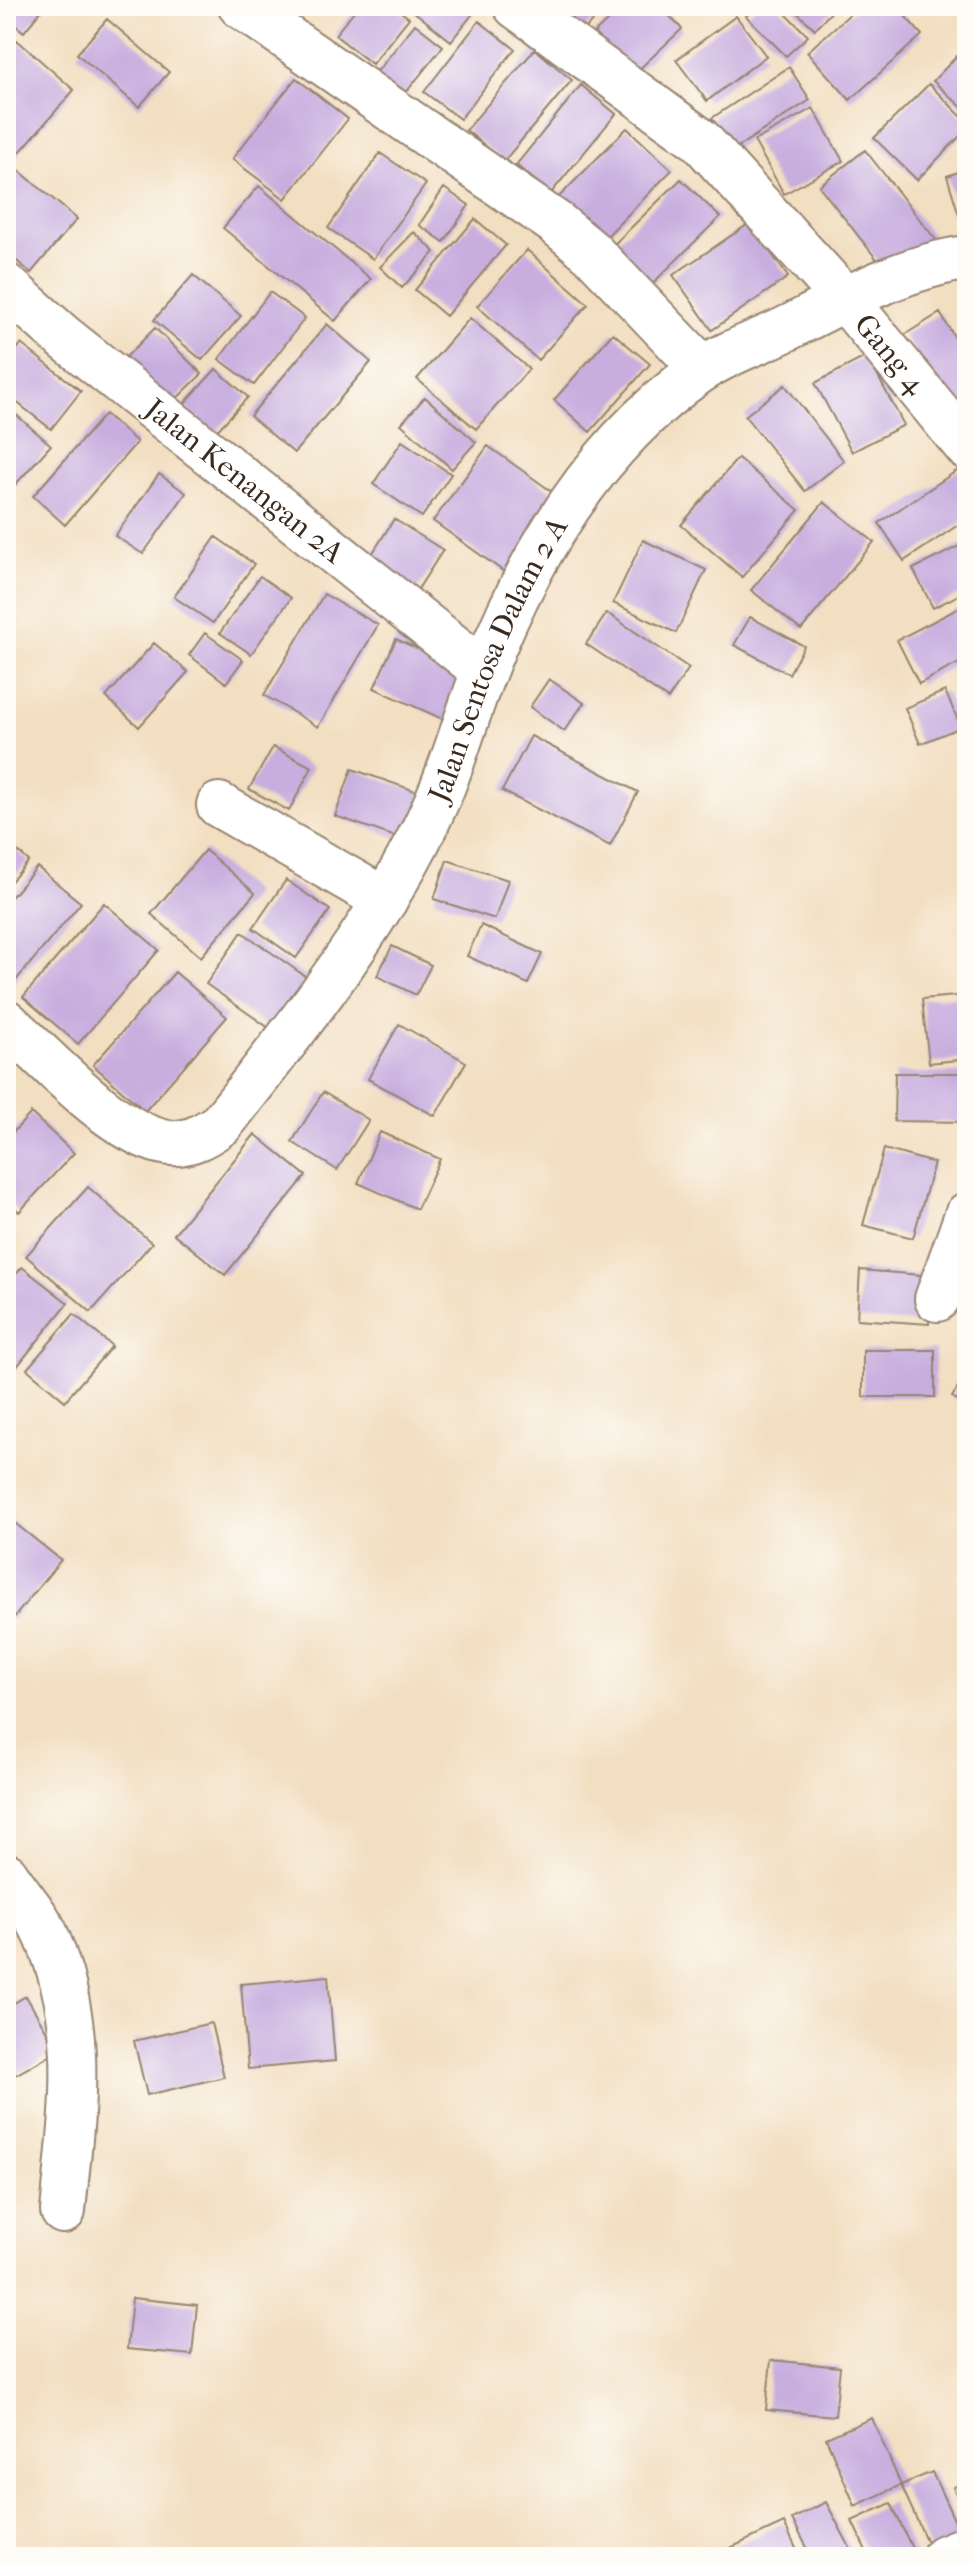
<svg xmlns="http://www.w3.org/2000/svg" width="973" height="2563" font-family="'IM FELL French Canon',serif">
<rect width="100%" height="100%" fill="#fdfcf7"/>
<filter id="ink" filterUnits="userSpaceOnUse"><feTurbulence type="fractalNoise" baseFrequency=".0125" numOctaves="2"/><feDisplacementMap in="SourceGraphic" scale="16" xChannelSelector="R" yChannelSelector="G"/><feConvolveMatrix kernelMatrix="1 2 1 2 8 2 1 2 1" color-interpolation-filters="sRGB"/></filter>
<filter id="wash" filterUnits="userSpaceOnUse"><feTurbulence type="fractalNoise" baseFrequency=".006" numOctaves="4" result="noise"/><feDisplacementMap in="SourceGraphic" scale="32" xChannelSelector="R" yChannelSelector="G"/><feGaussianBlur stdDeviation="1.8" result="paint"/><feColorMatrix in="noise" values="0 0 0 0 0 0 0 0 0 0 0 0 0 0 0 0 0 1.4 0 .05"/><feComposite in="paint" operator="in"/></filter>
<g filter="url(#wash)">
<rect width="100%" height="100%" fill="#f2dec0"/>
<g id="blocks">
<path fill="#c7aedf" d="M6,6H45L24,32L6,18Z
M358,6H393L409,18L372,64L335,35Z
M407,6H479L451,41Z
M549,6H607L579,35Z
M623,6H660L682,29L633,75L594,33Z
M757,6H778L808,36L786,56L746,16Z
M790,6H837L815,29Z
M859,6H896L922,35L850,100L807,52Z
M736,16L766,56L707,101L676,60Z
M107,19L169,72L139,107L77,54Z
M479,21L515,49L460,119L424,92Z
M415,24L443,46L400,100L372,78Z
M17,40L74,90L6,168V53Z
M535,49L572,80L504,161L466,130Z
M957,56L967,66V112L933,81Z
M789,67L810,100L733,150L712,118Z
M296,78L348,119L285,199L232,159Z
M929,84L967,122V129L917,180L874,138Z
M581,85L616,114L551,193L516,165Z
M813,108L843,161L784,194L754,141Z
M627,128L672,170L597,246L553,203Z
M865,150L936,240L890,276L819,186Z
M380,153L426,184L373,259L328,228Z
M16,168L77,219L31,273L6,252V180Z
M967,169V238H966L947,176Z
M681,179L720,217L644,292L605,253Z
M259,186L371,279L335,321L223,228Z
M444,188L469,205L444,242L419,225Z
M475,219L506,245L446,316L415,290Z
M750,223L788,277L712,330L673,275Z
M414,232L435,252L402,288L380,267Z
M527,250L588,304L538,360L477,306Z
M193,275L241,316L202,360L154,320Z
M270,292L305,318L254,385L219,359Z
M940,313L967,358V404L952,414L904,335Z
M470,318L529,369L476,429L417,379Z
M327,324L371,362L294,453L250,416Z
M155,328L202,374L166,409L120,363Z
M613,333L650,364L590,432L554,400Z
M21,344L81,391L51,429L6,394V364Z
M867,356L904,425L852,452L815,383Z
M216,369L248,397L214,434L183,405Z
M785,385L844,461L805,491L745,416Z
M425,397L476,442L452,469L401,424Z
M6,406L51,445L15,485L6,477Z
M105,414L137,442L65,525L33,496Z
M402,441L451,474L422,517L373,484Z
M488,446L565,501L510,576L433,521Z
M738,458L799,510L742,577L681,525Z
M958,470L967,483V519L904,561L879,523Z
M159,474L186,493L143,554L115,536Z
M824,502L874,542L801,630L751,590Z
M394,519L443,550L409,603L361,572Z
M216,537L254,564L213,623L174,597Z
M643,540L706,570L676,633L613,603Z
M967,542V591L933,608L913,569Z
M260,576L291,598L251,654L220,633Z
M324,594L378,625L318,727L264,695Z
M967,604V659L919,684L897,640Z
M607,613L689,668L668,699L586,644Z
M750,617L804,646L789,674L734,645Z
M205,633L243,660L226,683L189,655Z
M396,639L474,674L451,723L374,688Z
M154,643L188,672L139,727L106,697Z
M549,679L584,703L564,731L530,707Z
M945,691L961,727L920,744L905,708Z
M531,736L638,792L610,846L502,791Z
M273,747L312,767L289,811L249,789Z
M352,769L430,796L413,843L335,816Z
M6,841L29,861L6,887Z
M205,850L255,893L201,957L151,914Z
M447,860L508,880L495,919L434,899Z
M37,867L81,903L8,990L6,903Z
M286,880L330,910L296,958L253,928Z
M104,903L159,950L78,1044L23,997Z
M481,925L542,954L528,984L467,956Z
M242,932L319,986L282,1037L206,984Z
M392,946L431,965L416,995L377,976Z
M175,972L227,1017L145,1111L93,1065Z
M967,995V1059L929,1063L922,999Z
M399,1024L466,1062L435,1116L368,1079Z
M895,1073H967V1122L894,1121Z
M323,1092L369,1120L337,1170L292,1142Z
M31,1113L74,1153L19,1212L6,1199V1140Z
M380,1132L440,1159L417,1209L358,1183Z
M255,1134L306,1176L225,1275L174,1234Z
M884,1149L934,1163L913,1238L863,1225Z
M88,1187L152,1243L91,1312L26,1256Z
M22,1267L68,1303L15,1369L6,1362V1286Z
M860,1270L933,1276L929,1324L857,1319Z
M74,1314L112,1346L65,1401L27,1369Z
M863,1350H935V1397H863Z
M967,1374V1406L952,1397Z
M6,1516L61,1560L12,1620L6,1615Z
M328,1976L335,2061L248,2069L241,1984Z
M26,1996L58,2051L6,2080V2008Z
M211,2023L224,2077L147,2095L134,2041Z
M132,2298L197,2305L192,2355L127,2349Z
M771,2360L840,2367L835,2416L766,2410Z
M872,2418L901,2485L855,2506L826,2438Z
M932,2472L963,2539L932,2553L901,2485Z
M967,2480V2514L953,2488Z
M826,2502L855,2557H812L792,2519Z
M891,2503L916,2557H869L852,2521Z
M784,2523L800,2557H711Z"/>
</g>
</g>
<g filter="url(#ink)">
<use href="#blocks" fill-opacity="0" stroke="#96846f" stroke-width="2"/>
<g fill="none" stroke-linecap="round" stroke-linejoin="round">
<g stroke="#96846f" stroke-width="48">
<g id="minor">
<path d="M241,6L556,223L591,252L703,369"/>
<path id="s1" d="M516,6L700,140L845,299L967,447"/>
<path id="s2" d="M6,286L61,335L484,671"/>
<path d="M219,805L385,900"/>
<path id="s3" d="M6,1022C46,1058 117,1137 169,1143C189,1145 205,1135 221,1124C297,1028 386,917 435,805C454,763 466,717 483,674C528,557 596,443 701,370C727,352 760,342 788,328C843,300 905,266 967,258"/>
<path d="M937,1299L967,1215"/>
<path d="M6,1875C19,1895 38,1915 47,1937C87,2030 72,2114 63,2211"/>
<path d="M944,2557L967,2548"/>
</g>
</g>
<use href="#minor" stroke="#fff" stroke-width="44"/>
</g>
</g>
<g text-anchor="middle" stroke-width="6" stroke-linejoin="round" paint-order="stroke">
<g font-size="30" fill="#3b2a1e" stroke="#fdfcf7">
<text dy="10" stroke="none"><textPath href="#s1" startOffset="514">Gang 4</textPath></text>
<text dy="10" stroke="none"><textPath href="#s2" startOffset="308">Jalan Kenangan 2A</textPath></text>
<text dy="10" stroke="none"><textPath href="#s3" startOffset="806">Jalan Sentosa Dalam 2 A</textPath></text>
</g>
</g>
<rect width="973" height="2563" fill="none" stroke="#fdfcf7" stroke-width="32"/>
</svg>
